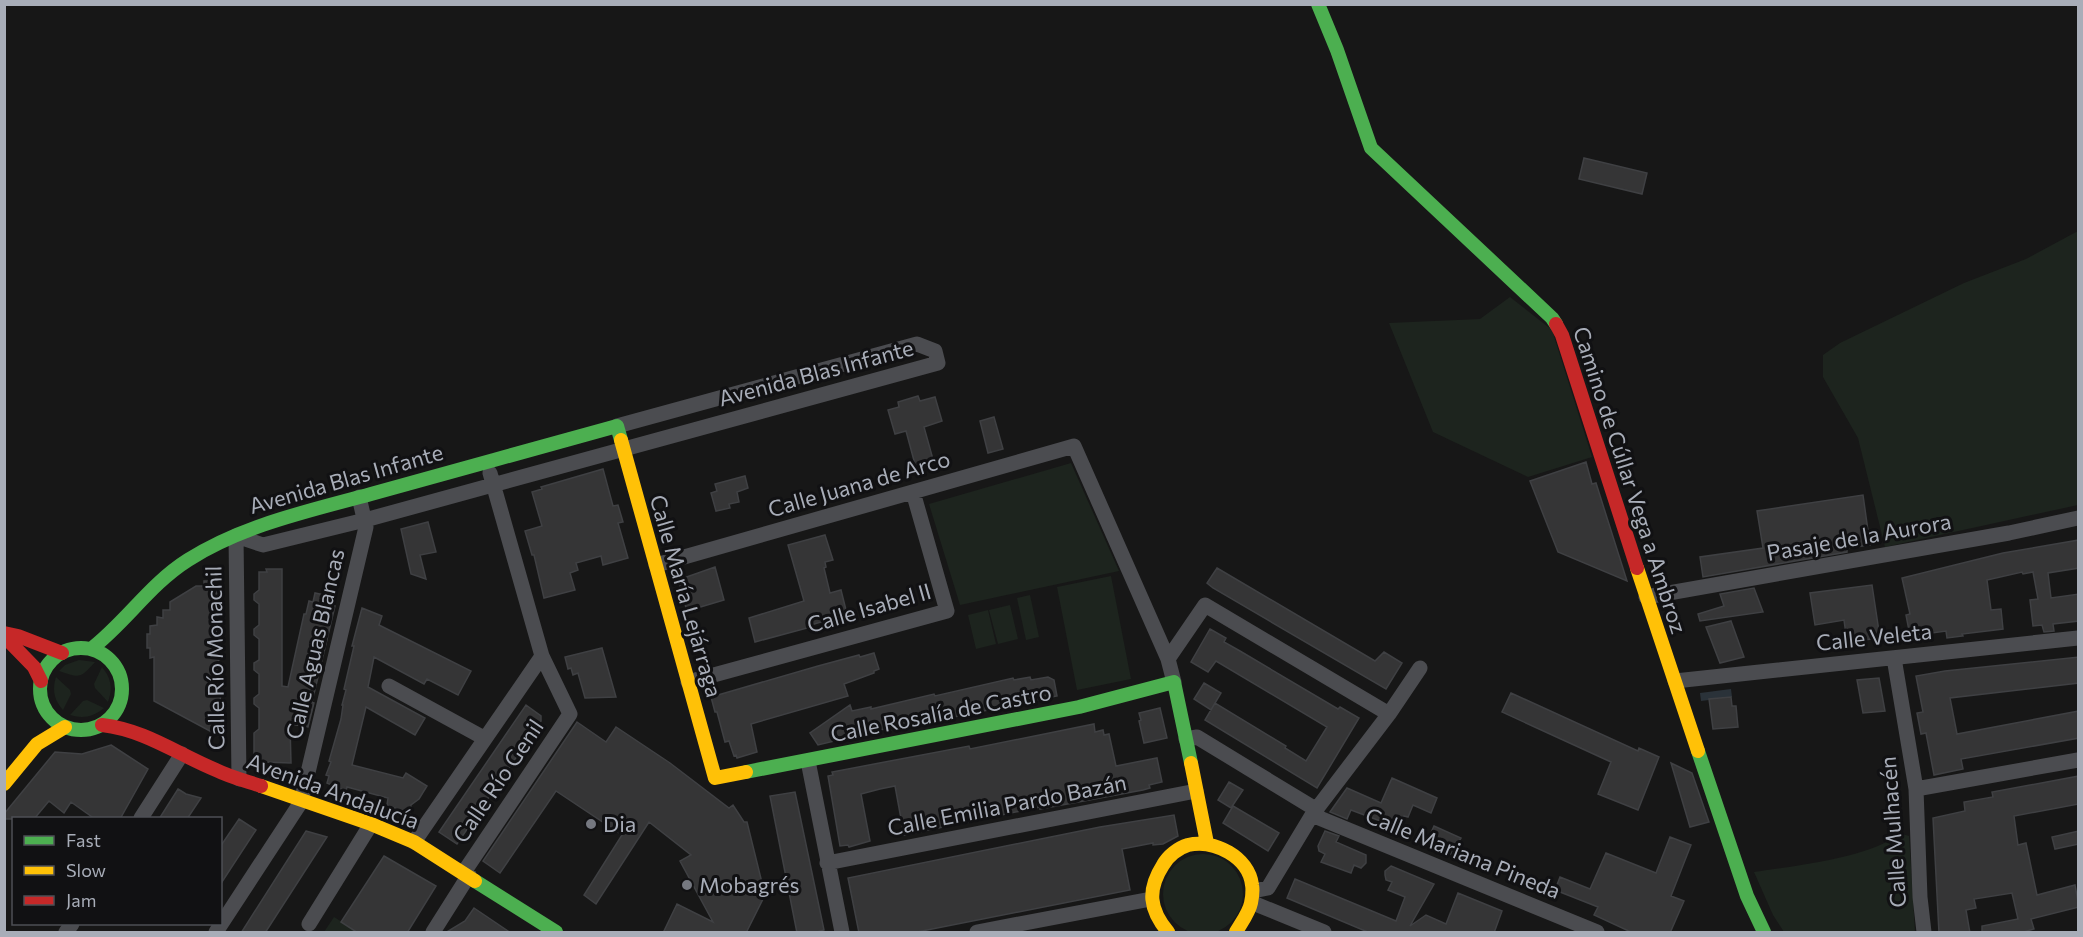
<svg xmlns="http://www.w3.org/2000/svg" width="2083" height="937" font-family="Commissioner,sans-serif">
<rect width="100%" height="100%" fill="#171717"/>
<path fill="#1d241e" d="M2078,231V505L1885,547L1858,438L1823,377V355L1840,343L1964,283L2026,259Z
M1510,297L1552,330L1592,457L1528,477L1433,432L1389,323L1480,319Z
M1071,463L1119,571L960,605L929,504Z
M1111,576L1131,679L1077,690L1057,587Z
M1030,595L1039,637L1026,640L1017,598Z
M1010,605L1018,639L998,644L989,610Z
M988,610L996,644L976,649L968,615Z
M79,660L95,662C80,679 80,678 59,671L65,665Z
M102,667C111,678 113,688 108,702L95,688L94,684Z
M56,677L70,690L71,694L63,710C54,700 52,690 56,677Z
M87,700L104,708C93,717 83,719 70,715L83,701Z
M1899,833L1909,836L1915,932H1784L1773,915L1754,872C1788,867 1876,857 1899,833Z
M1163 894a40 40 0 1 1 80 0a40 40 0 1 1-80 0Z
M334,917L358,932H324Z"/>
<path fill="#2a3239" d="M1731,689L1732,697L1701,701L1700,693Z"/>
<path fill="#353536" stroke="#3f4043" stroke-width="1.5" d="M1584,158L1647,173L1642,194L1579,179Z
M918,396L920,401L935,397L942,421L924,427L934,463L916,468L906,431L895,434L888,410L899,407L898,402Z
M994,417L1003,449L988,453L980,421Z
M1586,462L1592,484L1596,483L1627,581L1558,552L1530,481Z
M603,469L613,506L618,505L623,522L618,523L628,558L603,565L601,556L576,563L578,570L570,573L575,590L544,598L534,555H532L525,531L542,526L532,492L542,489L541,487Z
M745,476L748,488L737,492L739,502L729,504L730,508L716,511L711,493L717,491L715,484Z
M1863,495L1870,545L1847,548V552L1703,577L1700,557L1763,548L1757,511Z
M428,522L436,552L420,555L426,579L411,574L401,529Z
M825,535L833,560L825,562L826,567L824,568L830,593L841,590L847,614L811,625V627L755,642L749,618L804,601L788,545Z
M2079,540V568L2048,573L2051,598L2079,594V621L2053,624L2054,631L2044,632L2042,625L2033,626L2030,600L2038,599L2033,572L2023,574L2022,572L1987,580L1991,610L2001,609L2003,629L1962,634L1963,636L1947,638L1946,631L1910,636L1906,615L1910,614L1902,578L2003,553Z
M715,567L724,600L687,611L678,580Z
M1217,568L1375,661L1384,652L1402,663L1386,689L1213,588L1207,583Z
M266,569H282V686L288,687L304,614H306L309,601L313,602L315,593L334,597L333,605L335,606L312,702L314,703L308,727L290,724L291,763L263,762L254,755V733L259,729V708L254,704V698L259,694V674L254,670V663L259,660V639L254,635V629L259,625V604L254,600V594L259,590V572H267Z
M204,581H217L216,648L221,651V658L217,662L216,682L222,687L218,714H221V737L154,701V657L150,658V648H147V634H150V626L157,625V617L163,618V610H170V602L196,586H204Z
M1872,585L1880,638L1847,642L1844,620L1815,625L1810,593Z
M1754,588L1763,612L1700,621L1698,614L1724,606L1720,594Z
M362,608L382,616L379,625L471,671L458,695L427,679L424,684L374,657L368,687L425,718L415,735L366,707L352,765L403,778L406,773L427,786L419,799L411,805L410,814L387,805L388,798L347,787L346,791L327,783L329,776L326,775L331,762L329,761L341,719L343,705H342L346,690L344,689L354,646H352Z
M1731,621L1744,657L1720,663L1706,627Z
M1210,629L1226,638L1224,642L1240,651L1338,709L1340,707L1359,718L1317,788L1205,720L1215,703L1286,746L1285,748L1306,761L1327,727L1216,661L1208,672L1191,662Z
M602,648L616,697L585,698L578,673L573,675L571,668L568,669L565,657Z
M874,653L879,669L874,671V673L844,684L848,696L751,724L757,752L737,758L736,755L734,756L729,741L725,742L717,712H715L711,697L818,666L859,655L860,657Z
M2079,657V683L1950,698L1957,734L2079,711V738L1961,759L1963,769L1934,775L1926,733L1921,734L1917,713L1923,712L1916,676L1945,671Z
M1030,677L1031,680L1048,677L1054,680L1057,696L885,731L884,729L818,745L810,733L850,705L852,711L871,707V709L934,694L935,696L1013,678L1014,680Z
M1879,678L1885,711L1863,713L1857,680Z
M1204,683L1221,693L1211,710L1194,699Z
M1511,693L1638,751L1639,748L1659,757L1638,810L1598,794L1611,762L1502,712Z
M1731,697L1732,706H1736L1738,727L1713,729L1709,699Z
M526,705L541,716V721L457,844L439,832Z
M1160,708L1167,738L1144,743L1139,721L1141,720L1139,713Z
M577,722L606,742L616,727L670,763L729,808L733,805L744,822H747L765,895L746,933H663L677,904L713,922L680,861L691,855L649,822L596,904L584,895L622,835L556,791L500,873L483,861Z
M1094,724L1095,732L1103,730L1104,735L1109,734L1116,766L1157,758L1162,782L1149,785L1150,788L1143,790L1040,809V807L904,835L895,786L880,789L861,794L870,841L849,847L848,845L840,846L828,776L833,775L832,772L969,746L970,749Z
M111,745L148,769L120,819H95L71,802L64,813L49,801L34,819H4V814L55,752L82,754Z
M1671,763L1692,773L1709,822L1690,827Z
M2079,776V804L2014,816L2018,845L2026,843L2037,895L2075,885L2079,907L2031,919L2034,929L2020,933H1982V926L2018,919L2012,893L1974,899L1976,908L1966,910L1970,933H1939L1933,818L1965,811L1964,802L1993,797L1992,792Z
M1392,778L1437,798L1431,813L1413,805L1408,817L1404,816L1399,828L1351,810L1347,819L1330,812L1347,788L1381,803Z
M1229,782L1243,790L1231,808L1218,800Z
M178,789L186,794L201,798L187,819H159Z
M795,792L824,930L813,933H797L770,796Z
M1233,806L1279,833L1268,851L1223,823Z
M1174,815L1178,836L1163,844L1153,845V843L1122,849L1130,890L912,933H859L848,878L1100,827Z
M239,819L256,830L220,885V847Z
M1434,826L1461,838L1451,854L1426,844Z
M306,831L327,837L265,933H241Z
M1325,831L1339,836L1336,842L1366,855V863L1361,868L1354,865L1351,873L1321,862L1325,854L1319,851L1318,846Z
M2079,831V844L2055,849L2052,837Z
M1670,837L1691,845L1671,896L1684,901L1670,933H1633L1594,915L1598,907L1555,890L1560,877L1590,889L1606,853L1656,873Z
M384,856L436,886L407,933H358L341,922Z
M1391,866L1434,884L1410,926L1426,915L1446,924L1458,893L1502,911L1494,933H1370L1287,898L1295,879L1396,921L1405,897L1388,890L1392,882L1386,880L1385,875V871Z
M474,908L511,933H445L465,921Z"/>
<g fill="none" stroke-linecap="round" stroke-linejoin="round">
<path stroke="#4b4c50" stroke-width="15" d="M656,565L1074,446L1168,659L1174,682
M1646,597L2009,533L2078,518
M1894,658L1916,789L1920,897L1924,932
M1168,659L1205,605L1389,714
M1675,681L2078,638
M688,682L947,611L913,492
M389,686L484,738
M1186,739L1197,737L1317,810
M808,761L842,932
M239,779L236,536L263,545L365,520L938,363L935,351L917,344L617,426
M1916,789L2078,760
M1312,815L1597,932
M141,818L182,754
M414,842L542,656
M827,863L1196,791
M464,872L570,714L542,656L490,473
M1253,891L1268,888L1312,815L1389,714L1420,668
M1253,903L1324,932
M309,924L371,824
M66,932L72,924
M216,932L301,802L366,527L359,497
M433,932L469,875
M977,932L1151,899"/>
<path stroke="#4caf50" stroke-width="14" d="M1318,4L1337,50L1371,148L1552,318L1556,324
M40 689a41 41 0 1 1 82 0a41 41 0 1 1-82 0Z
M91,649C126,622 150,584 188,560C243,525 309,511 371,494C453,471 535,449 617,426L621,440
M1698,751L1747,896L1764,932
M746,772L1079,707L1174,682L1191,763
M475,881L556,932"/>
<path stroke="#ffc107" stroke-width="14" d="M621,440L715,778L746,772
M1637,568L1698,751
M1191,763L1207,843
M4,784L37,744L65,727
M261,786L371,824L414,842L475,881
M1168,932C1149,909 1147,890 1163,865C1168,856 1178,848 1188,845C1214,839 1249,857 1252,885C1253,890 1252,898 1251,903C1249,913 1241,923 1236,932"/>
<path stroke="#c62828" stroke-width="14" d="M1556,324L1562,335L1637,568
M4,633L18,636L62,653
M4,636L34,667L41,681
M102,725C145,730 177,754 216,770C230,777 246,781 261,786"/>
</g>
<g fill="#757880" stroke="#111113" stroke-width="2">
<circle cx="591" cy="824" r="6"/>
<circle cx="687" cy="885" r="6"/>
</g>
<g text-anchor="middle" stroke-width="6" stroke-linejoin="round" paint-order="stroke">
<g font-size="22" fill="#a8adb8" stroke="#111113">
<text transform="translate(816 373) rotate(-15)" y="8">Avenida Blas Infante</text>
<text transform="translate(346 479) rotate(-16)" y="8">Avenida Blas Infante</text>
<text transform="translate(1630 480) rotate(72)" y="8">Camino de Cúllar Vega a Ambroz</text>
<text transform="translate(859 484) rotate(-16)" y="8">Calle Juana de Arco</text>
<text transform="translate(1859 537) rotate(-10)" y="8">Pasaje de la Aurora</text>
<text transform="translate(686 596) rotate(74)" y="8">Calle María Lejárraga</text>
<text transform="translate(869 608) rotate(-16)" y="8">Calle Isabel II</text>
<text transform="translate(1874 637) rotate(-6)" y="8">Calle Veleta</text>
<text transform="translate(315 644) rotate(-77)" y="8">Calle Aguas Blancas</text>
<text transform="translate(215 658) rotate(-91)" y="8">Calle Río Monachil</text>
<text transform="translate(941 713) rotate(-11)" y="8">Calle Rosalía de Castro</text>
<text transform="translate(498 781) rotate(-56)" y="8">Calle Río Genil</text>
<text transform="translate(333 791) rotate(20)" y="8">Avenida Andalucía</text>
<text transform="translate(1007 805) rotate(-11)" y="8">Calle Emilia Pardo Bazán</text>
<text transform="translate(1893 832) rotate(-94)" y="8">Calle Mulhacén</text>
<text transform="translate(1463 853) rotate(22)" y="8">Calle Mariana Pineda</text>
</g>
<g font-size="22" fill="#a8adb8" stroke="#111113" text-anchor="start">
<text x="603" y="832">Dia</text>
<text x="699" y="893">Mobagrés</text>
</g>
</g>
<rect width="2083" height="937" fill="none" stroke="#a8adb8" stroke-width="12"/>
<rect x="12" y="817" width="210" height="108" fill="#111113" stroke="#4d4f55" stroke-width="1.5"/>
<rect x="24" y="836" width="30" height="9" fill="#4caf50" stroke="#4d4f55" stroke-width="1.5"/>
<text x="66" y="847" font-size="18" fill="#a8adb8">Fast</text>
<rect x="24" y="866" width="30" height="9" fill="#ffc107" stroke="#4d4f55" stroke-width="1.5"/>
<text x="66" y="877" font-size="18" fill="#a8adb8">Slow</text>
<rect x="24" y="896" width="30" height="9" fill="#c62828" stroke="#4d4f55" stroke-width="1.5"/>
<text x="66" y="907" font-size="18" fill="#a8adb8">Jam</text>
</svg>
